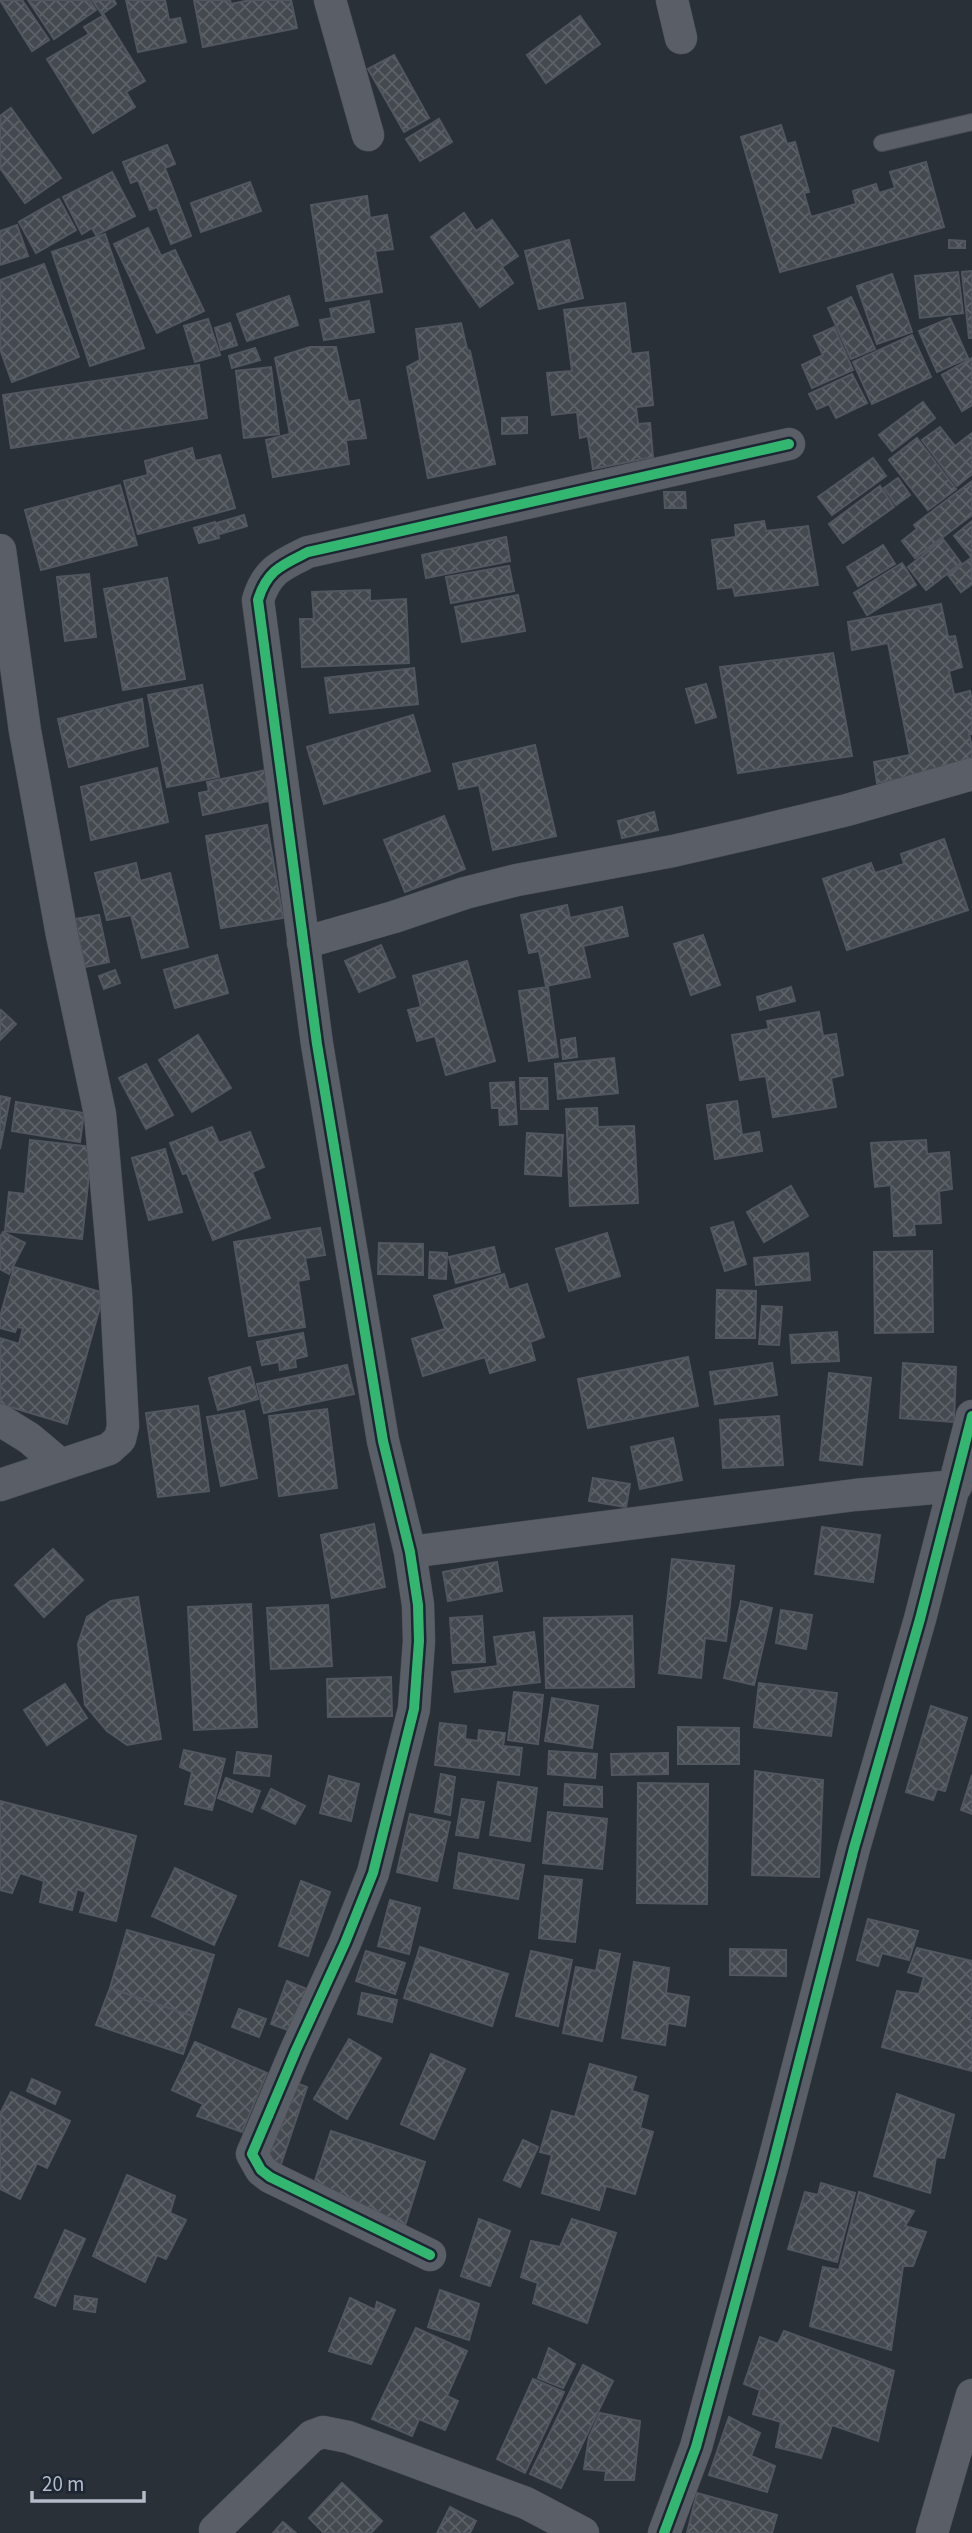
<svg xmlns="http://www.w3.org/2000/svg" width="972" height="2533" font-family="'Source Sans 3',sans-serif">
<defs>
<pattern id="building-cross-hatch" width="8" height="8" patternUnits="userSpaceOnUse" patternTransform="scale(1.75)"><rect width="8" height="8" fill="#444950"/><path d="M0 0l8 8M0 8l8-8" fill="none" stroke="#5d6168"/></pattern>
</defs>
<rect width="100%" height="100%" fill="#2a3038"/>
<path fill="url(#building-cross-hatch)" stroke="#52575f" stroke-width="2" d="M0,0H22L49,40L32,51Z
M28,0H89L96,10L54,39Z
M92,0H114L116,4L102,14Z
M126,0H165L169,20L180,18L186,42L138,52Z
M194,0H230L231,4L250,0H291L297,28L203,47Z
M104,15L145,81L126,92L135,107L93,133L47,59L89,34L84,27Z
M580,16L600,44L546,83L527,55Z
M394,55L429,118L404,132L368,69Z
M11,108L61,178L25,203L0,168V116Z
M439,119L452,142L420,161L406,139Z
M781,125L787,144L795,142L809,192L804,193L811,217L856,204L853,191L876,184L879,193L895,188L890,172L926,162L944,227L780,272L741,137Z
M167,145L175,164L165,168L191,236L171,244L157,207L150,210L138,180L131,183L123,162Z
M112,172L135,216L96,235L92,228L82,234L63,197Z
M250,182L261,211L201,232L191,203Z
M367,196L370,218L387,215L393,249L375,251L382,292L326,301L311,205Z
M59,199L76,230L36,253L19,222Z
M464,213L476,231L492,220L518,256L502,267L513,283L480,307L431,237Z
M17,225L28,256L0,265V231Z
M148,228L161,256L175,250L204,311L157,333L114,244Z
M105,234L144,348L90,366L52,252Z
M569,240L583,298L539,309L525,251Z
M949,240L965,241V248H949Z
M44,264L79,357L12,382L0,349V280Z
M972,271V338H969L962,272Z
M958,272L963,313L920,318L915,276Z
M892,274L912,332L877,344L857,286Z
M289,296L298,325L247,341L237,314Z
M851,297L875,349L851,359L828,308Z
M369,301L374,332L324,340L320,320L332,318L330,309Z
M625,303L631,354L648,352L653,405L636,407L638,424L650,423L653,457L593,469L588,436L580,438L577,412L552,415L547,373L572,371L564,310Z
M950,318L968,358L937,372L919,331Z
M208,319L220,355L195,362L184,326Z
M230,323L237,345L221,350L215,328Z
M461,323L467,349L470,351L495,464L428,478L407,367L420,360L416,329Z
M834,327L853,370L812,388L802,365L823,355L814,336Z
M912,335L931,377L872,404L853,362Z
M310,347H336L348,402L359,400L366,438L346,440L349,464L273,477L266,440L290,434L275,358Z
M255,348L260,360L232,368L229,356Z
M972,358V405L962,411L942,375Z
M199,365L207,418L11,448L3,395Z
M271,367L279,434L244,438L236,371Z
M852,374L867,403L836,418L829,404L817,409L809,394Z
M923,402L935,418L892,451L879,435Z
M527,417V433L502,434V418Z
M940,427L955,446L972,433V474L957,486L922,440Z
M917,438L956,489L928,510L889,460Z
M192,448L195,461L220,455L235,508L138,534L124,481L148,475L145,461Z
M873,458L886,476L832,515L818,497Z
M898,478L910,495L896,505L884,488Z
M972,481V515L915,558L902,541L917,529L914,525Z
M120,485L137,545L41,570L25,510Z
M880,486L894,507L843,543L829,524Z
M664,492H685L686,508H665Z
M244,515L247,526L220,534L217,523Z
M764,521L766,531L808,526L818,585L735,596L733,587L718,589L712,540L736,537L735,525Z
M972,521V558L954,536Z
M215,522L219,538L199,543L194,528Z
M506,537L510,561L426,578L422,555Z
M943,539L961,563L926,590L908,567Z
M883,545L895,564L858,586L847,567Z
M971,558L972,584L961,592L948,575Z
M902,563L916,585L867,615L854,593Z
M509,566L514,591L451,603L446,577Z
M89,574L96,637L65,641L57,577Z
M167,578L185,679L123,690L104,589Z
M370,590V601L406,599L409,663L302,667L300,619H314L312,592Z
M518,595L525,631L462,642L455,607Z
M941,604L948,637L955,636L962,667L949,671L954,695L970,691L972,700V734H969L972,748V766L877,783L874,762L910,755L888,643L852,650L848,622Z
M833,653L852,756L738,773L720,667Z
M414,668L418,704L330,713L325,678Z
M706,684L716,717L696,723L686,689Z
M202,685L219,777L167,787L148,695Z
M142,699L148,746L69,767L58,719Z
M413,715L430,771L324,804L307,747Z
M535,745L556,836L493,850L479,785L459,789L453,764Z
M157,768L168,822L91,840L81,787Z
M266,770L273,800L203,815L199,793L209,791L207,782Z
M654,812L658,830L622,838L618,821Z
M444,816L465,869L405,892L384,840Z
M267,825L283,918L221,928L206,836Z
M944,839L968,910L847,950L823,879L871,863L875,873L904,864L901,854Z
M136,863L140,881L170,873L188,947L142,958L131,915L107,920L95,873Z
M567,905L570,918L622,907L628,936L583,946L590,977L546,986L539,951L529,953L521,915Z
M99,915L109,962L85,967L75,919Z
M703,935L720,985L691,995L674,944Z
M381,945L395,977L359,992L345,961Z
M217,955L228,993L175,1008L164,970Z
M467,961L495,1061L446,1075L435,1036L417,1041L408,1010L421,1007L413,976Z
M115,970L120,983L104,989L99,976Z
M548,987L558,1057L529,1061L519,991Z
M791,987L795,1001L760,1010L757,997Z
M1,1010L16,1024L0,1040V1011Z
M819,1012L823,1036L836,1034L843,1075L831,1078L836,1107L773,1117L766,1076L740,1080L732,1035L769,1029L767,1021Z
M198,1035L231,1088L192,1112L159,1060Z
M575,1038L577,1057L563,1059L561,1040Z
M614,1058L618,1093L558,1099L555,1064Z
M146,1064L173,1115L146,1129L119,1078Z
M520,1078H547L548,1109H521Z
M514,1082L517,1124L500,1125L499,1108H492L490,1083Z
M0,1096L10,1098L0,1149Z
M737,1101L742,1135L759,1132L762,1151L715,1159L707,1105Z
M16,1102L84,1113L80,1142L12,1131Z
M597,1108L598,1127L634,1126L638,1203L570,1206L566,1109Z
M212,1127L219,1143L250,1132L264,1167L252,1172L270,1218L213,1240L187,1173L183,1174L170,1143Z
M527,1133L563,1135L561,1176L525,1174Z
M30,1140L92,1147L82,1239L5,1231L9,1192L25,1194Z
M926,1140L927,1154L949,1152L952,1189L939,1191L941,1223L914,1224L915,1235L894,1236L891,1185L875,1187L871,1143Z
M165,1149L182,1212L149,1220L132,1158Z
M791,1186L808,1216L764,1242L747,1212Z
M733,1222L746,1264L725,1271L711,1228Z
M320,1228L325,1255L305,1258L309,1279L298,1281L305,1327L249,1336L234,1242Z
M3,1232L25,1243L9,1274L0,1269V1237Z
M607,1233L620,1276L569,1291L556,1249Z
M379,1243L423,1244V1275L378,1274Z
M494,1247L500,1272L456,1283L449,1257Z
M932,1251L933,1332L875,1333L874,1252Z
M430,1252L447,1253L446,1279L429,1278Z
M808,1253L810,1280L756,1285L754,1258Z
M14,1267L104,1293L67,1424L0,1404V1338L19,1344L23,1328L17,1327L15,1332L0,1328V1317Z
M504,1274L509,1290L527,1284L544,1337L530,1342L535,1360L490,1373L485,1357L423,1376L412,1339L445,1329L434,1296Z
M717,1290L756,1291L755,1338H716Z
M762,1306L782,1307L779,1345L759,1344Z
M837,1332L839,1361L792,1363L790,1335Z
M303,1333L307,1356L295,1359L296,1367L280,1370L279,1362L262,1365L257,1342Z
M688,1357L698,1406L588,1428L578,1379Z
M772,1363L777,1395L715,1404L710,1372Z
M903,1363L956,1367L954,1422L900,1418Z
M347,1365L354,1394L264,1413L257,1384Z
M250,1367L258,1399L218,1410L209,1378Z
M829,1373L871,1378L862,1465L820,1460Z
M198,1406L209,1491L158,1497L146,1413Z
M327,1409L337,1488L279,1496L269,1416Z
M244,1411L257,1478L221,1486L207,1417Z
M779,1416L783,1465L723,1468L720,1420Z
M673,1438L682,1480L640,1489L631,1447Z
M593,1478L630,1484L626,1507L589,1501Z
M374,1524L385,1587L332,1598L321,1535Z
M822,1527L880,1535L873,1582L815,1574Z
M53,1549L83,1580L44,1617L15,1585Z
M672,1559L734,1566L726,1641L705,1638L701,1678L659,1673Z
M497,1562L502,1591L448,1601L443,1572Z
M138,1597L161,1739L127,1745L107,1731L85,1705L78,1644L87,1617L111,1601Z
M741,1601L772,1608L754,1685L724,1678Z
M251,1604L257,1727L194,1730L188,1607Z
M328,1605L332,1666L271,1669L267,1608Z
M781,1610L812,1615L806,1649L776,1643Z
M482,1616L485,1662L453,1663L450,1618Z
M632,1616L634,1687L546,1688L544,1618Z
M534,1632L540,1682L455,1692L452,1672L498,1666L494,1637Z
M391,1677L392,1716L328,1717L327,1679Z
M759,1683L837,1693L831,1736L754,1727Z
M65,1684L87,1718L47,1745L24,1710Z
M514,1692L543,1695L538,1744L508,1740Z
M552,1698L598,1706L592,1748L545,1741Z
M931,1706L967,1718L945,1791L937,1789L933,1800L906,1792Z
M440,1723L466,1726L465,1739L478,1741L479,1730L505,1733L503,1746L522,1748L519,1775L435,1765Z
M678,1727L739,1728V1764H678Z
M184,1750L225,1759L212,1810L185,1804L192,1772L180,1767Z
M549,1751L597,1754L595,1778L548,1774Z
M237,1752L271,1756L269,1776L234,1773Z
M668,1753V1774L612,1775L611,1754Z
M755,1771L823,1780L819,1877L752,1875Z
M441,1774L455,1777L450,1815L435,1812Z
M972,1775V1814L961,1810Z
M329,1776L359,1784L351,1821L320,1813Z
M226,1778L260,1791L252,1812L218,1798Z
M498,1782L537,1788L530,1841L490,1835Z
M638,1783L708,1784L707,1904L637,1903Z
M565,1784L602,1787V1807L564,1805Z
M271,1789L305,1806L295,1824L262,1808Z
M462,1799L484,1802L478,1838L456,1835Z
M0,1801L136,1836L116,1921L80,1912L86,1892L77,1889L72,1910L40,1902L44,1881L20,1873L12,1893L0,1890Z
M548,1812L607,1819L602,1869L543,1863Z
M410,1814L450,1822L437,1881L397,1872Z
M459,1853L524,1865L518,1899L454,1888Z
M175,1868L236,1896L214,1945L152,1916Z
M545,1876L582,1880L575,1942L539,1938Z
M301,1881L330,1892L308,1956L279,1946Z
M390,1900L420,1908L409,1954L378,1946Z
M868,1919L918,1931L909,1960L882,1953L878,1966L857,1960Z
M127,1930L214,1955L195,2017L110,1988Z
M420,1947L508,1974L492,2026L404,1998Z
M917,1948L972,1961V2009L970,2020H972V2071L882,2047L897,1991L919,1994L924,1977L908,1972Z
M730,1949L786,1950V1976L730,1975Z
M600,1950L620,1954L602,2041L563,2033L576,1967L596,1971Z
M366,1951L405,1963L395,1994L356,1981Z
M531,1951L572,1960L558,2026L516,2016Z
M634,1962L669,1968L666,1993L689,1997L685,2026L668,2023L665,2045L622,2038Z
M287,1981L312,1991L296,2033L271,2024Z
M110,1988L195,2017L183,2054L96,2025Z
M362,1993L397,2000L392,2022L358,2014Z
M239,2009L266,2019L259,2037L232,2027Z
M349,2039L381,2058L347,2119L314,2099Z
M195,2042L267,2073L242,2132L197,2116L203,2104L172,2090Z
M431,2054L465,2069L434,2139L401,2124Z
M590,2064L636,2077L632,2091L648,2096L640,2128L653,2132L635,2194L606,2186L599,2210L542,2193L552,2155L540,2152L552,2111L575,2117Z
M32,2079L60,2092L55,2104L27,2091Z
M291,2081L307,2087L278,2173L261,2167Z
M11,2092L70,2121L47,2168L37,2163L20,2199L0,2189V2114Z
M897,2094L954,2115L944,2158L936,2157L930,2193L874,2176Z
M331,2131L425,2162L402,2235L311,2193Z
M523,2140L538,2147L520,2187L504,2180Z
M127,2175L175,2196L170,2213L186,2220L166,2259L157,2255L145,2282L93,2256Z
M821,2183L855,2193L837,2262L788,2249L805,2192L818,2195Z
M859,2192L914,2211L905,2226L926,2232L913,2266H903L891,2350L810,2326L823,2267L839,2270Z
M479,2219L510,2231L490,2286L461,2276Z
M572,2219L616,2233L587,2323L533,2303L538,2283L521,2277L531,2241L560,2247Z
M65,2230L85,2239L55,2306L35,2297Z
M440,2290L479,2304L469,2340L428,2327Z
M75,2296L97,2299L95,2312L74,2309Z
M350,2298L375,2310L377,2302L395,2310L371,2364L329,2351Z
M416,2328L467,2351L447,2396L458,2401L445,2430L419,2419L412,2436L372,2419Z
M784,2331L894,2371L878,2441L832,2425L821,2458L776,2447L781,2422L753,2414L760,2390L744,2384L760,2337L778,2344Z
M549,2348L575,2364L563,2388L538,2378Z
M583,2365L613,2381L561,2488L530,2474Z
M533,2379L564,2392L525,2473L497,2459Z
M600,2413L640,2421L634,2480H605L606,2471L584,2469L589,2437Z
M729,2417L760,2433L751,2456L775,2466L767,2492L709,2475Z
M342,2483L382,2521L371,2533H324L309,2518Z
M697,2493L777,2515L772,2533H687Z
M450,2507L476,2521L470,2533H437Z
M283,2522L296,2533H273Z"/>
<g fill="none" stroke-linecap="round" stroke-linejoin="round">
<g stroke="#484c53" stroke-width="18">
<path id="service" d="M882,143L972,122"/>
</g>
<g stroke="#484c53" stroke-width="33">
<path id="minor" d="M330,0L368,135
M672,0L681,38
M0,550L25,731L62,935L100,1114L116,1294L123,1426L120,1439L109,1449L0,1485
M303,943L394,917L465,893L517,880L673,851L752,833L847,810L972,774
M0,1420L29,1438L61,1465
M410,1552L855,1495L956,1486
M430,2255L270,2177L261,2170L252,2154L296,2050L345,1943L373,1873L414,1709L419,1641L418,1605L410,1552L383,1441L317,1044L258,600C267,570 282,565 308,552L789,444
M215,2530L312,2436L323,2432L348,2437L526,2503L583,2533
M664,2533L696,2447L773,2164L854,1848L920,1619L972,1416
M932,2533L972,2395"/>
</g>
<use href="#service" stroke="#5a5e66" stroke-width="16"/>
<use href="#minor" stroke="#5a5e66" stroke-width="32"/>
<g stroke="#1d2633" stroke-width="15">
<path id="cycleway" d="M430,2255L270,2177L261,2170L252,2154L296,2050L345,1943L373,1873L414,1709L419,1641L418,1605L410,1552L383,1441L317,1044L258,600C267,570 282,565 308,552L789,444
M664,2533L696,2447L773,2164L854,1848L920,1619L972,1416"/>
</g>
<use href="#cycleway" stroke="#33b770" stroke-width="10"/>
</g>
<path d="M32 2491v10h112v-10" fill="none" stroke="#b4bcc9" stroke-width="3.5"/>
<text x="42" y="2491" font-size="21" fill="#b4bcc9" stroke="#1d2633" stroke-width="5" paint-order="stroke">20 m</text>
</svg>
